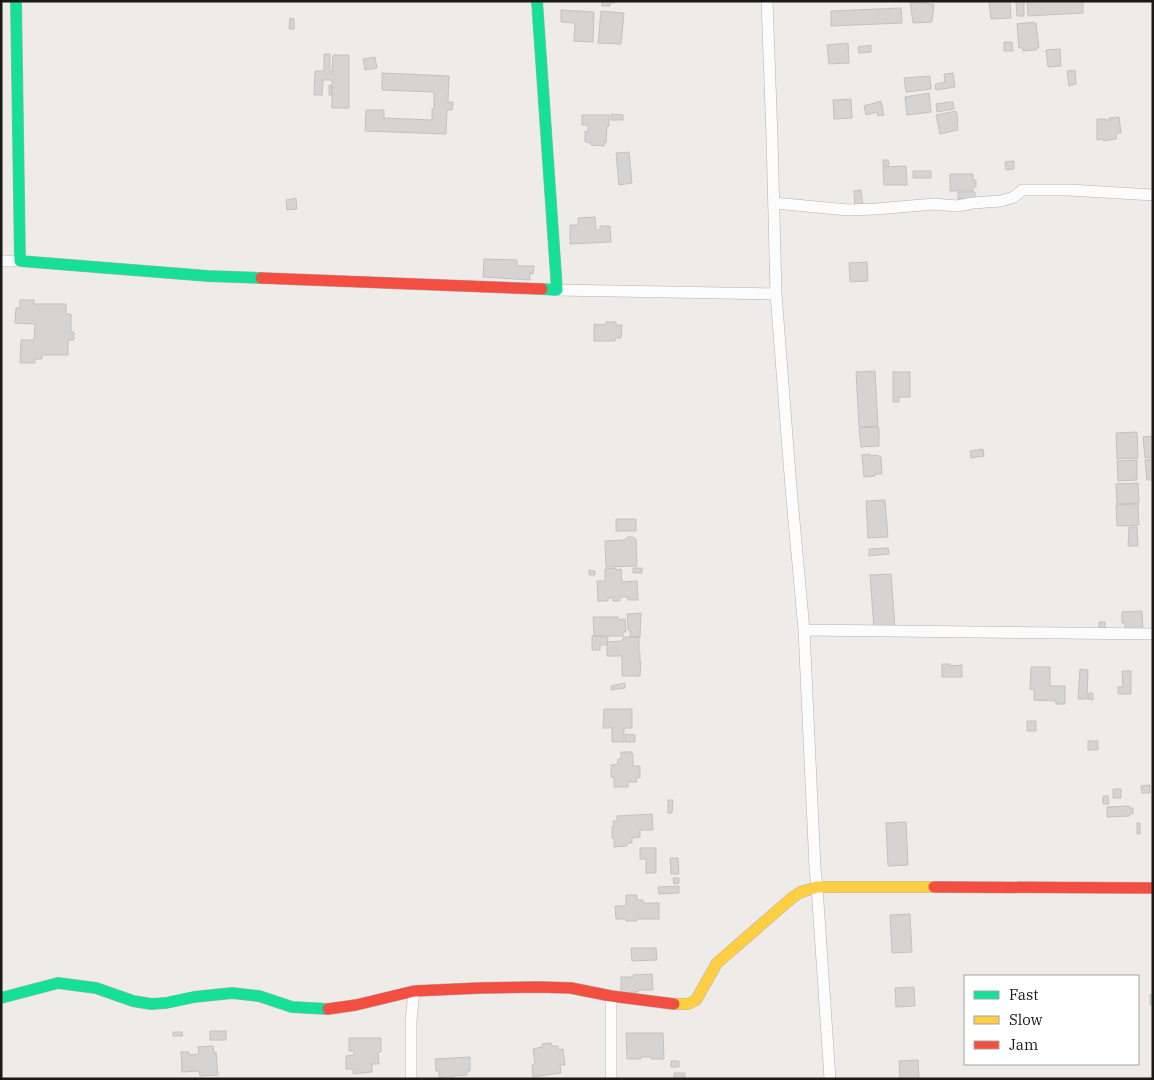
<svg xmlns="http://www.w3.org/2000/svg" width="1154" height="1080" font-family="'IBM Plex Serif',serif">
<rect width="100%" height="100%" fill="#eeebe9"/>
<path fill="#d6d4d2" stroke="#c4c2c1" d="M602,1H615V3H610V6H602Z
M989,1H1010L1011,18L991,19Z
M1024,1V16H1017L1016,2Z
M1027,1H1083V13L1028,16Z
M910,2L934,4L932,22L913,23Z
M901,8L902,23L831,26V11Z
M561,10L594,12L593,42L574,41L575,23L561,22Z
M601,11L624,13L621,44L598,43Z
M290,18L294,19V29H289Z
M1034,22V23H1036L1039,48H1036V50L1023,51V48H1019L1017,24Z
M1004,42H1012L1013,51H1004Z
M848,43L849,63L829,64L827,45Z
M871,45V52L859,53L858,47Z
M1060,49L1061,66L1048,67L1046,50Z
M324,54H330V72H332L333,55H349V108H332V80H323L322,95H314L315,71H324Z
M375,57L377,68L365,70L363,59Z
M1075,70L1076,84L1069,86L1067,71Z
M382,73L449,76L448,102H453L452,110H447L446,134L365,131L366,110H384V118L432,120V109H434V92L382,90Z
M953,73L955,87L936,90L935,85L936,84L945,82L944,74Z
M930,76L931,89L906,92L904,78Z
M329,85L332,86V95H329Z
M929,93L931,112L907,115L905,97Z
M851,99L852,118L834,119L833,100Z
M881,101L884,115L878,116L877,112L866,115L864,106Z
M949,102H953L954,109L937,112L936,104Z
M956,111L958,121L957,124L958,130L940,134L936,115Z
M611,114L623,115V120H611Z
M582,115H609V126H607L606,143L604,142V146L591,145V143L585,142V131L588,132V125H582Z
M1119,117L1121,133H1117L1116,139L1103,141V139L1097,140V119H1106V120H1110L1109,118Z
M629,152L632,183L619,185L616,153Z
M883,160H888L889,165L883,166Z
M1014,161V169L1006,170L1005,162Z
M906,166L907,185H884L883,167Z
M913,171H931V178H913Z
M950,174H973V180H976V187H973V191H950Z
M861,190L863,207L855,208L854,191Z
M958,192H975V199H958Z
M296,198L297,209L287,210L286,200Z
M595,217L596,230H600V226H610L611,242L570,244V225H578V218Z
M484,259L517,260V266H534L533,274L530,273V280L483,277Z
M867,262L868,281L850,282L849,263Z
M20,300H34V304H66V314H71V332H74V340H68V355H42V359H35V363H20L21,340H34L35,324L15,323L16,308H20Z
M606,322H616V325H622L621,338H615V341H594V324L606,325Z
M875,371L878,426L859,427L856,372Z
M893,372H910V397H899V402H893Z
M879,427V446L861,447L859,428Z
M1137,432L1138,458L1117,459L1116,433Z
M1153,436V457L1145,458L1143,437Z
M983,449L984,456L971,458L970,451Z
M870,454V456L877,455L881,457L882,474H875V476L864,477L862,455Z
M1153,459V480H1147L1145,460Z
M1137,460V480L1118,481L1117,461Z
M1138,483L1139,503L1117,504L1116,484Z
M885,500L888,537L868,538L866,501Z
M1138,504L1139,525L1117,526L1116,505Z
M616,519H636V531H616Z
M1129,527H1137L1138,546H1128Z
M628,537H632L636,539L637,566L606,567L605,541L624,540Z
M888,548L889,554L869,556V549Z
M616,568V570L621,569L622,582L637,581L638,600H628V597H620V601H613V598H608V601H598L597,581H605V569Z
M633,568H642V573H633Z
M589,570L595,571V575H589Z
M891,574L895,627L874,629L870,575Z
M1142,611L1143,631L1125,632V623H1122V612Z
M641,613L640,637H630V630H628L627,614Z
M593,617H618V620L625,619L626,632H623V636H594Z
M1099,622H1105V630H1099Z
M592,636L608,637L607,645H600V650H592Z
M623,637H639V653H640V662H641L640,676H622V656H607V642L623,641Z
M942,664H950V666L962,665V677H942Z
M1031,667H1050V686H1065V704H1056V701L1034,700V689H1030Z
M1080,669L1088,670L1087,699H1078Z
M1122,671H1131V694H1118V687H1123Z
M625,683V688L611,690V686Z
M1089,693H1093V700L1088,699Z
M604,709H632V728H624V742H612V728H603Z
M1027,721H1036V731H1027Z
M626,734L635,735V742H625Z
M1088,741H1098V750H1088Z
M621,752H632V755L633,754V766H640V778H636L637,782H628V787H614V777H611V765L618,764V759H621Z
M1150,785V793H1142L1141,786Z
M1113,789H1121V798H1113Z
M1103,796H1108L1109,804H1103Z
M668,800H673L672,813H668Z
M1129,806V808H1133V814H1129L1130,816L1107,817V807Z
M652,814L653,830H640V837L632,838V843H627V846L614,847V838H612V827H614L613,821H617V816Z
M906,822L908,865L888,866L886,823Z
M1137,823H1140V834H1137Z
M640,848H656V873H646V859H640Z
M670,858H678L679,874H671Z
M673,878H679V883L674,884Z
M679,886V893L659,894L658,887Z
M626,895H637V900H643V903H659V919H637V921H626V919H616L615,906H626Z
M910,914L912,952L892,953L890,915Z
M631,948H656L657,960L632,961Z
M652,974L653,990H638V992L621,993V977H634L633,975Z
M914,987L915,1006L896,1007L895,988Z
M1150,994H1153V1005H1150Z
M210,1031H226V1040H210Z
M173,1032H182L183,1036H173Z
M626,1033H663L664,1059H651V1057H641V1059H627Z
M349,1038H381V1052H378L379,1064H372V1072L353,1074V1069H346V1056L354,1055V1051H349Z
M551,1043L552,1046H558V1050L563,1049L565,1065H560L561,1073L533,1077L532,1065L535,1064L533,1049L542,1047V1044Z
M213,1046L214,1053L216,1052L218,1075L200,1076L199,1071L182,1072L181,1052H189V1055L199,1054L198,1047Z
M470,1057V1071H467V1075L453,1076V1079H445V1077H439V1071H436L435,1059Z
M918,1060L919,1079H900L899,1061Z
M671,1061H679V1067H671Z
M674,1073H685V1077H674Z"/>
<g fill="none" stroke-linecap="round" stroke-linejoin="round">
<g stroke="#b4b2b1" stroke-width="12">
<path id="street" d="M767,1L772,137L776,294L791,488L804,630L815,868L817,887L830,1079
M774,203L848,210L876,209L934,204L957,206L973,203L1001,201L1014,197L1022,190H1069L1153,195
M1,261H20
M557,290L776,294
M804,630L1153,634
M411,1079V1021L414,991
M611,1079V996"/>
</g>
<g stroke="#b4b2b1" stroke-width="12">
<path id="fast" d="M16,1L20,261L208,276L261,278
M537,1L557,290L542,289
M1,998L58,983L96,988L133,1001L151,1004L166,1003L194,997L232,993L259,996L292,1007L328,1009"/>
</g>
<g stroke="#b4b2b1" stroke-width="12">
<path id="slow" d="M674,1004H688L696,1000L717,963L793,897L801,892L817,887H934"/>
</g>
<g stroke="#b4b2b1" stroke-width="12">
<path id="jam" d="M261,278L542,289
M934,887L1153,888
M328,1009L356,1005L414,991L480,988L539,987L571,988L611,996L674,1004"/>
</g>
<use href="#street" stroke="#fcfcfc" stroke-width="11"/>
<use href="#fast" stroke="#16e098" stroke-width="11"/>
<use href="#slow" stroke="#ffcf43" stroke-width="11"/>
<use href="#jam" stroke="#f24e42" stroke-width="11"/>
</g>
<rect width="1154" height="1080" fill="none" stroke="#1b1a19" stroke-width="5"/>
<rect x="964" y="975" width="175" height="90" fill="#ffffff" stroke="#a4a3a3"/>
<rect x="974" y="991" width="25" height="8" fill="#16e098" stroke="#a4a3a3"/>
<text x="1009" y="1000" font-size="15" fill="#1b1a19">Fast</text>
<rect x="974" y="1016" width="25" height="8" fill="#ffcf43" stroke="#a4a3a3"/>
<text x="1009" y="1025" font-size="15" fill="#1b1a19">Slow</text>
<rect x="974" y="1041" width="25" height="8" fill="#f24e42" stroke="#a4a3a3"/>
<text x="1009" y="1050" font-size="15" fill="#1b1a19">Jam</text>
</svg>
